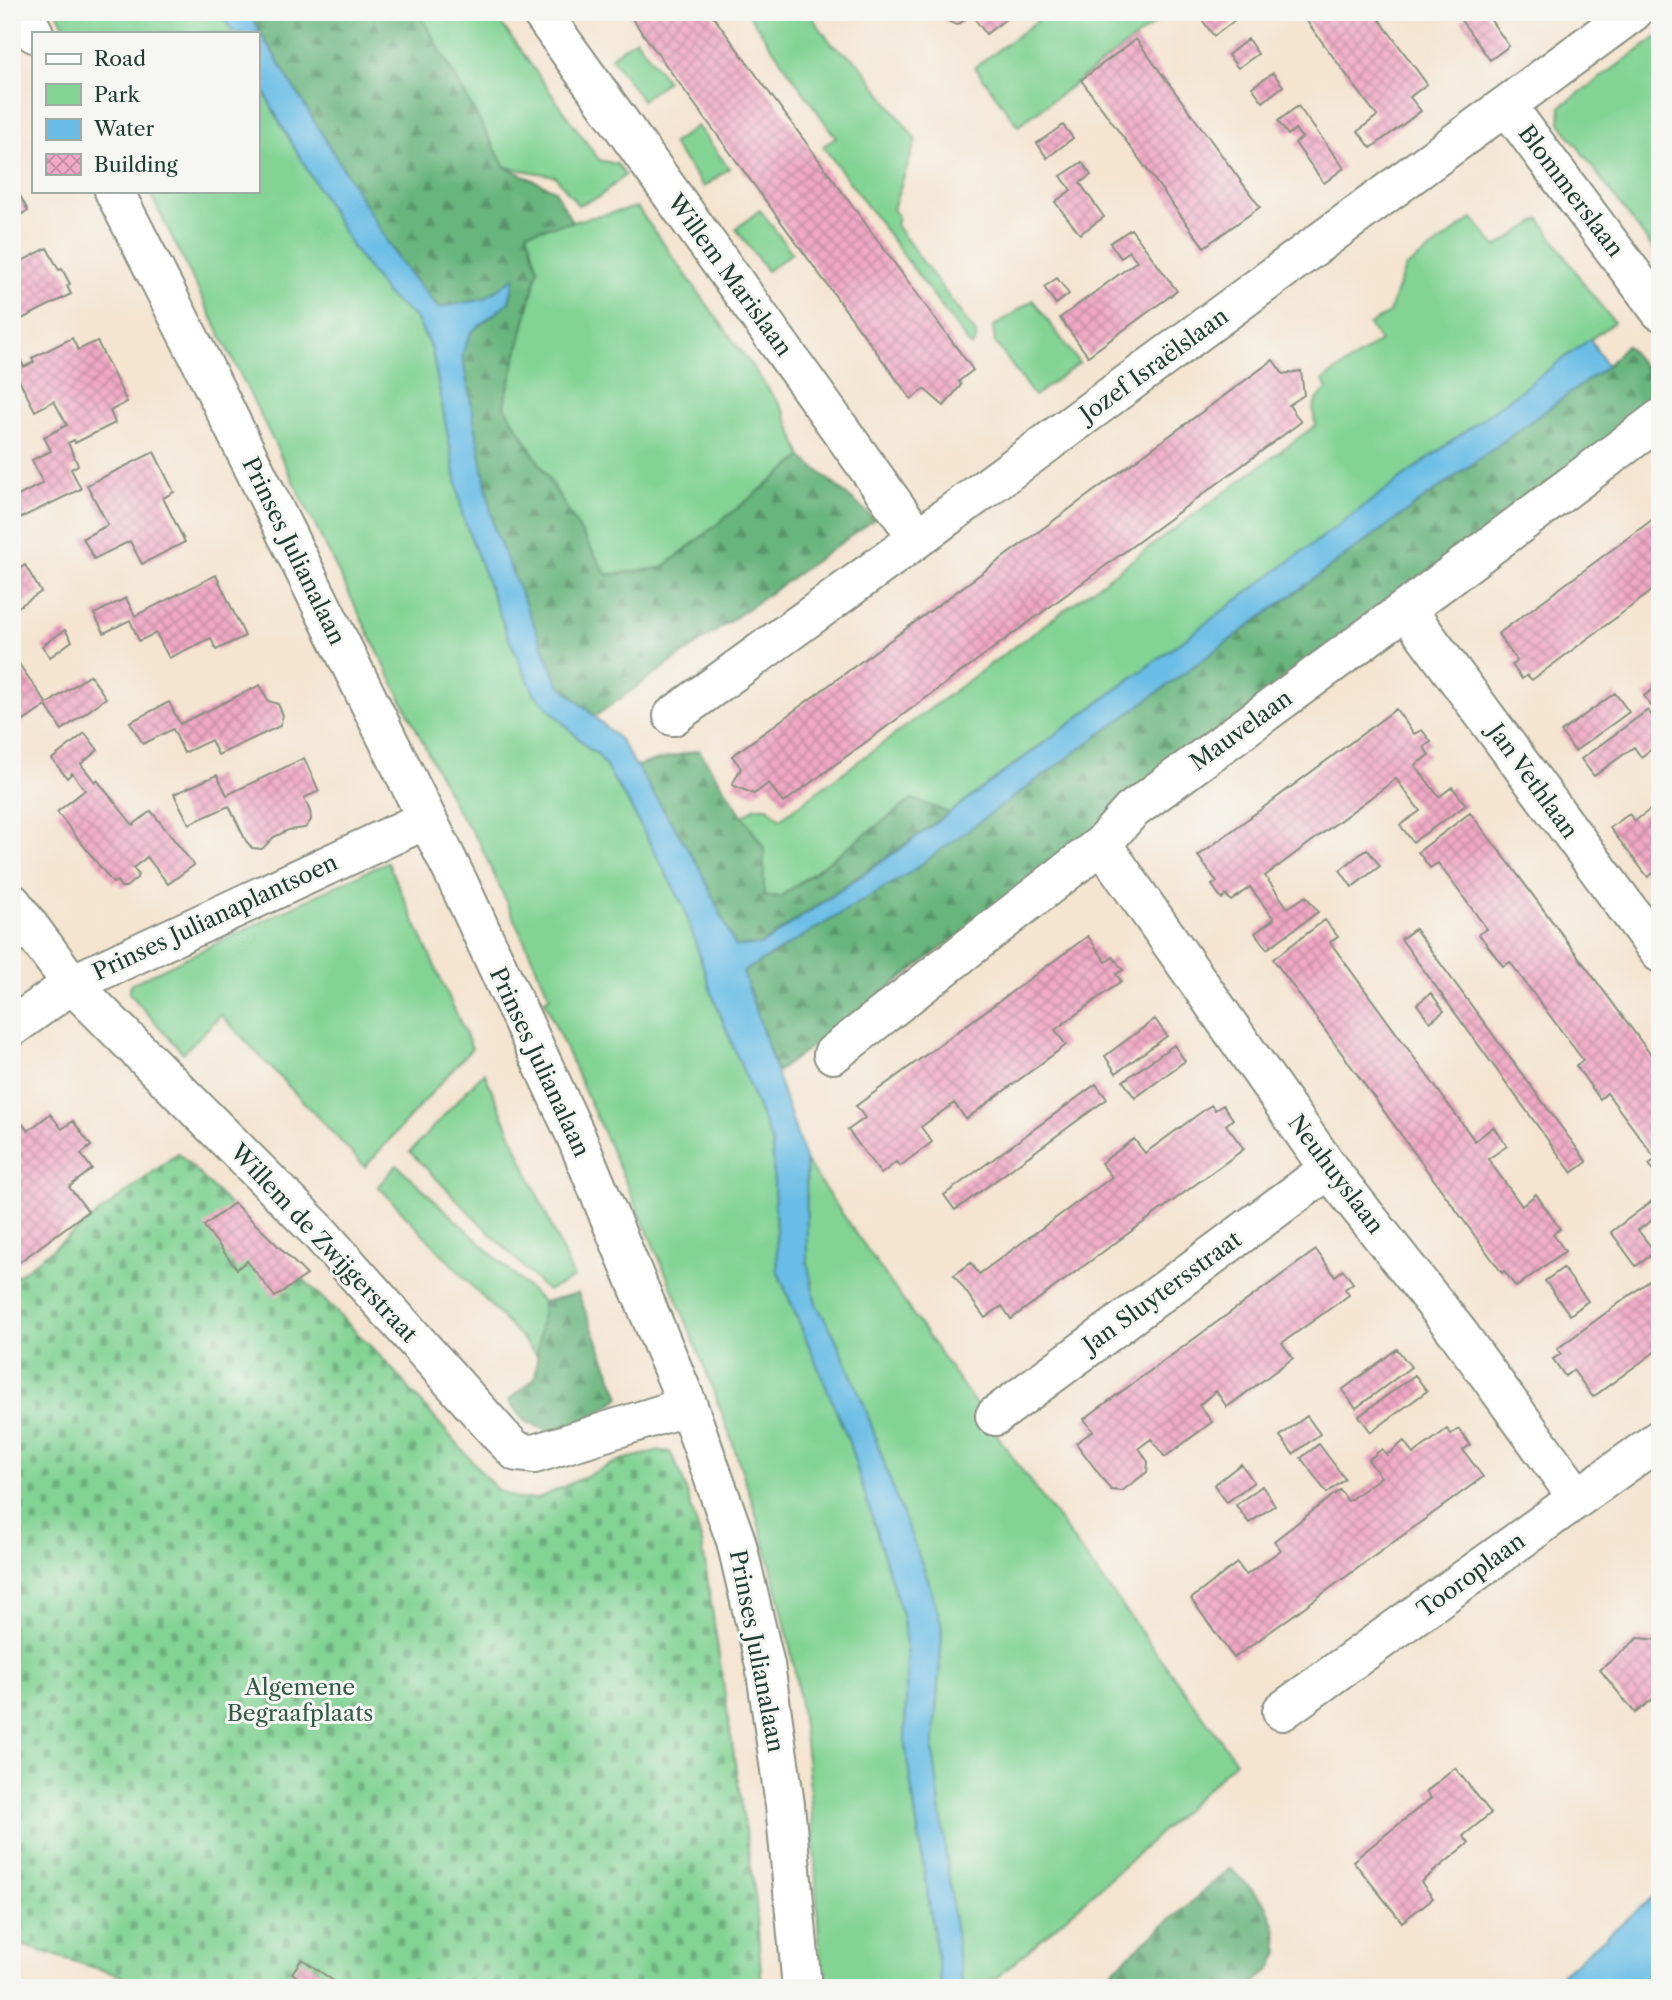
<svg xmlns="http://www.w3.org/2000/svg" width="1672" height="2000" font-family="'Libre Caslon Text',serif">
<defs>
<pattern id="forest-firs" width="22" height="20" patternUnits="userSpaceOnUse" patternTransform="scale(1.75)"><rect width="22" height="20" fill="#69b57e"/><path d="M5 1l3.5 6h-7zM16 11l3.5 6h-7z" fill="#569468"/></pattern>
<pattern id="cemetery-stones" width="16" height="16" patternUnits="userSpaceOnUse" patternTransform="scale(1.75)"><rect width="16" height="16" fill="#82d394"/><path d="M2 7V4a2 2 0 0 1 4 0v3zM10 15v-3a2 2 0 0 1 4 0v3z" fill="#6aac7a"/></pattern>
<pattern id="building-cross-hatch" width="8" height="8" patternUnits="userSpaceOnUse" patternTransform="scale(1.75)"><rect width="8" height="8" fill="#f1a9c5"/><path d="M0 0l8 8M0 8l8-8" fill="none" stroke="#c38ba1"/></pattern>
</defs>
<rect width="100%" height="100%" fill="#f6f6f2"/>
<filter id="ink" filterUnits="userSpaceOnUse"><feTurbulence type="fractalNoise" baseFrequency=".0143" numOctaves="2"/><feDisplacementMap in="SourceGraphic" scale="14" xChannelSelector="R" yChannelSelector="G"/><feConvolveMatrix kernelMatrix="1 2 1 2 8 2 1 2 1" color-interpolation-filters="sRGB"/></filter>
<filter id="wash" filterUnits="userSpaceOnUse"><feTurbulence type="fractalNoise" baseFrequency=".00686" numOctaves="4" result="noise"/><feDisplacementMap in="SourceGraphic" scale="28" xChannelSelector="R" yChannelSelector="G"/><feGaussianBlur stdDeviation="1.57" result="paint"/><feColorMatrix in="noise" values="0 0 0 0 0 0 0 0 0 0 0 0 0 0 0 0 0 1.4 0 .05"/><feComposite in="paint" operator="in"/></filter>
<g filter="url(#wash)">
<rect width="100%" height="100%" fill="#f4e4d0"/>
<path fill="#82d394" stroke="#508864" stroke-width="2" d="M57,12H219L234,33H68Z
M419,12H493L599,160L617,164L625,175L599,197L578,205L555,176L505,167Z
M747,12H808L832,44L858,62L916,140L893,209L898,216L896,225L976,334V341L971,347L823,146L836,138Z
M1049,12H1170L1018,126L975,67Z
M1660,35V122L1652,127L1660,137V258L1560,123L1561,106Z
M636,39L667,81L642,100L611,57Z
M257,78L279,121L353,248L389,297L416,317L432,350L463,517L509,639L534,693L590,750L598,754L629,804L684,907L712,994L772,1143L778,1272L848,1439L903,1618L907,1658L905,1745L942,1988H821C816,1879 813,1769 793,1662C749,1430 638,1215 544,1000L550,997L479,842L456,809L149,191H257Z
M697,126L729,168L704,187L672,144Z
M637,207L784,411L802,457L662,568L607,575L504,405L538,269L526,232Z
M760,210L792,253L767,271L736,229Z
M1473,218L1496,247L1540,219L1586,287L1614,322L949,813L912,800L781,896L764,897V848L743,816L756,807H768L780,819L1316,425C1310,407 1314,401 1327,389L1323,380L1380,341L1369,325L1389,313L1405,268Z
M1033,300L1079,363L1034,396L995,342L993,327Z
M386,862L388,863L472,1048L365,1167L221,1015L183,1053L129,993L131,984Z
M484,1072L574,1278L547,1291L410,1152Z
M806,1162L1021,1469L1236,1761L1133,1858L997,1978L962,1985L933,1749L942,1637L941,1623L927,1577L895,1495L864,1404L834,1335L816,1304L807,1261Z
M397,1165L543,1302L538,1356L378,1186Z"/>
<path fill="url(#forest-firs)" stroke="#447959" stroke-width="2" d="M248,12H419L505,167L555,190L572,222L527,232L538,269L504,405L607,575L662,568L802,457L875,519L594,717L558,683L494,529L462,354L471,332L509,302L514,278L484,299L438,308L399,261Z
M1626,345L1660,386V407L777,1072L743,972L909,873L1607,366Z
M699,750L764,848V897L782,896L913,799L949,813L760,945L735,946L699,867L636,766Z
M578,1293L620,1397L596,1416L548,1431L526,1422L508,1401L535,1378L543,1302Z
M1230,1868L1266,1904L1275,1927L1279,1952L1271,1969L1248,1988H1092Z"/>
<path fill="url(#cemetery-stones)" stroke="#508864" stroke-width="2" d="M178,1153L387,1363L496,1489L518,1499H537L621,1460L660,1451L670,1452L681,1474L702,1543L756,1902L762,1988H160L12,1942V1280Z"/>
<path fill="#6abde6" stroke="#447d8d" stroke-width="2" d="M219,12H248L399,261L438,308L484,299L515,277L509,302L471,332L462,354L494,529L558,683L620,740L699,867L735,946L761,945L906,845L1590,339L1607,366L909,873L743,972L806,1162L807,1261L816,1304L834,1335L864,1404L895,1495L927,1577L941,1623L942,1637L933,1749L962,1985L953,1988H942L905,1745L907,1658L903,1618L848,1439L778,1272L772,1143L712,994L684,907L629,804L598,754L590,750L534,693L509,639L463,517L432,350L416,318L389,297L353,248L279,121L257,78V33H234Z
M1660,1891V1988H1545Z"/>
<g id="blocks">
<path fill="url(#building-cross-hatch)" d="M627,12H710L973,370L959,381L961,385L944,406L924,389L911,399Z
M938,12H1015L986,34L972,15L957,25L936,16Z
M1215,12H1228L1234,21L1214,36L1203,21Z
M1300,12H1374L1427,84L1410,97L1421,111L1371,148L1358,131L1377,116Z
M1468,12H1485L1509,46L1490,60L1461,20L1469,14Z
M1136,39L1260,207L1204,247L1081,80Z
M1248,39L1258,54L1238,68L1228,55Z
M1273,73L1283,86L1263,102L1252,87Z
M1298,106L1344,168L1324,183L1295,143L1302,138L1295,129L1288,135L1278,121Z
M1063,125L1073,138L1047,158L1037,143Z
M1082,162L1091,175L1080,183L1104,217L1080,234L1055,202L1071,190L1061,176Z
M12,174L19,187L16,188L28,211L12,219Z
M1131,229L1177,291L1088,356L1060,318L1137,261L1129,251L1121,258L1110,243Z
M47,248L59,270L62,269L70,284L67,286L71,294L12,324V266Z
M1057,278L1069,294L1056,304L1044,287Z
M12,332L19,343L14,346L24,367L34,362L32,358L72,338L78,350L97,341L127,402L110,411L115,423L75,443L74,440L68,443L78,465L71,469L81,489L12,522V499L43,483L32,460L51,451L44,437L67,425L54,401L35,411L16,374L12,376Z
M1273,360L1283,374L1301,371L1304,395L1289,405L1301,422L783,803L769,783L754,794L732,785L741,768L732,756Z
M154,452L174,492L163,498L185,542L142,564L130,541L94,559L83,538L108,525L87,485Z
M1660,514V585L1532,680L1527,675L1522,679L1512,665L1517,661L1498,634Z
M25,565L41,592L12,611V574Z
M216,575L245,636L216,650L211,638L169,658L156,633L139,641L130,620L104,633L94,614L126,598L135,616Z
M65,630L72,641L50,657L42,646Z
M12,654L47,704L90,675L106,698L62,730L46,706L12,729Z
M1660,684V707L1655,711L1644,696Z
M260,685L268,701L278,704L283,715L280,726L218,755L211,740L184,753L173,729L143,744L130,722L169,702L180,724Z
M1615,693L1629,712L1575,751L1561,732Z
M1396,709L1414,734L1422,730L1431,742L1424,747L1429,755L1415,765L1439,797L1452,787L1466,805L1413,842L1400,825L1420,811L1396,779L1265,876L1288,908L1306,896L1318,912L1267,949L1255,933L1274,919L1250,887L1231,901L1226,895L1222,899L1212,885L1217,882L1198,856Z
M1648,710L1654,719L1660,714V743L1641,757L1634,747L1594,776L1581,759Z
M85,733L98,750L81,764L95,782L97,780L133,825L151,811L194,865L168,884L147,857L133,868L138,874L137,878L126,887H121L117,881L113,883L57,812L85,790L72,773L67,778L52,759Z
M304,758L319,791L304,798L310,811L311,820L305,828L288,830L274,837L262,849L252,848L246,841L229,806L189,824L174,794L217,775L227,795Z
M1660,802V868L1648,877L1610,828L1629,814L1635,821Z
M1470,813L1509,863L1660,1067V1180L1649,1164L1656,1159L1607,1093L1600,1099L1576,1066L1583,1060L1510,962L1503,966L1479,934L1487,929L1438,863L1430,868L1418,852Z
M1367,849L1380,866L1352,887L1340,870Z
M1325,920L1338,937L1330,942L1475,1141L1493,1127L1507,1146L1488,1159L1522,1206L1536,1194L1560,1229L1553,1234L1565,1251L1516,1287L1504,1271L1502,1273L1273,959Z
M1415,929L1587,1162L1572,1173L1401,939Z
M1088,936L1106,962L1113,957L1123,970L1116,974L1121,981L1055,1030L1066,1045L966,1119L954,1103L921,1127L932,1142L900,1166L896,1162L881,1174L848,1130L865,1118L856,1106Z
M1431,993L1444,1011L1430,1022L1417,1004Z
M1155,1019L1167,1036L1116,1073L1105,1056Z
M1174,1045L1185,1061L1135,1098L1123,1081Z
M1096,1084L1107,1099L955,1210L944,1195Z
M1211,1105L1215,1110L1223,1105L1233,1119L1226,1125L1244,1149L1011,1319L1002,1306L985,1318L954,1275L971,1263L979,1274L1112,1177L1101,1163L1134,1139L1145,1153Z
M12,1110L28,1131L50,1114L62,1129L73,1121L91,1146L81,1154L92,1169L69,1187L88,1211L14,1266Z
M1652,1201L1660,1215L1638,1230L1655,1252L1636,1266L1611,1232Z
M234,1203L273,1241L307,1275L275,1297L247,1261L237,1269L204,1226Z
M1316,1250L1335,1276L1343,1270L1353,1283L1345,1289L1349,1295L1282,1343L1293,1358L1227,1407L1216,1391L1199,1405L1212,1422L1165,1457L1151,1439L1139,1448L1148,1462L1147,1472L1122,1491L1111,1490L1076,1443L1093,1431L1084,1419Z
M1563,1268L1588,1301L1570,1315L1545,1281Z
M1660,1273V1348L1593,1397L1573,1370L1565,1376L1553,1359L1561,1354L1557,1349Z
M1397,1349L1411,1367L1356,1408L1342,1390Z
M1415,1375L1427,1391L1371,1432L1359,1416Z
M1307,1416L1320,1434L1293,1454L1280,1436Z
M1447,1429L1451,1434L1459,1429L1470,1445L1463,1450L1483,1477L1234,1658L1191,1599L1237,1563L1246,1575L1281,1550L1274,1541L1340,1490L1348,1501L1381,1477L1368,1460L1382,1449L1387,1455L1404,1441L1413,1454Z
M1319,1444L1345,1479L1327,1493L1301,1458Z
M1241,1464L1254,1482L1227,1502L1214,1485Z
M1262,1486L1275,1505L1249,1523L1236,1505Z
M1638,1638L1660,1640V1693L1635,1713L1600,1670Z
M1455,1768L1491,1813L1463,1836L1469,1843L1421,1882L1433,1898L1402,1922L1353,1861L1431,1798L1426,1792Z
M302,1959L338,1984L335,1988H311L292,1973Z"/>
</g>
</g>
<g filter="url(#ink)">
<use href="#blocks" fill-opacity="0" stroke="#8a9082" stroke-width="2"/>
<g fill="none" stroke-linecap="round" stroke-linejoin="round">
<g stroke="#8a9082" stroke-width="42">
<path id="minor" d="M23,12L34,33
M541,12L918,538
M1507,106L1660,311
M114,191L198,355L460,886L575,1134L688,1406L736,1541L765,1665L785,1805L802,1988
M1406,609L1660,953
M673,716L918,538L1633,12
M1102,844L1329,1169L1459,1334L1577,1497
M12,903L72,984L317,1230L501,1436L517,1452L534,1454L688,1406
M12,1027L72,984L425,820
M833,1054L1102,844L1131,811L1406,609L1660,419
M995,1416L1329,1169
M1282,1711L1660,1439"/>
</g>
<use href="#minor" stroke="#fff" stroke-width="38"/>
</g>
</g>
<g text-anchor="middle" stroke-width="6" stroke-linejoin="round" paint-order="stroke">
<g font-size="23" fill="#1f3d34" stroke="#f6f6f2">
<text transform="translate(1571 191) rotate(53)" y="8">Blommerslaan</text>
<text transform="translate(730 275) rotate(54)" y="8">Willem Marislaan</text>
<text transform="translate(1154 365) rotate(-36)" y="8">Jozef Israëlslaan</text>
<text transform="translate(294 551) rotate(64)" y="8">Prinses Julianalaan</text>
<text transform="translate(1241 730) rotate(-36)" y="8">Mauvelaan</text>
<text transform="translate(1533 781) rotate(54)" y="8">Jan Vethlaan</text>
<text transform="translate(215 917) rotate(-25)" y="8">Prinses Julianaplantsoen</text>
<text transform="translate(540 1062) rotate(65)" y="8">Prinses Julianalaan</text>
<text transform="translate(1336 1174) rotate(53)" y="8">Neuhuyslaan</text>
<text transform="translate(324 1243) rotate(47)" y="8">Willem de Zwijgerstraat</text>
<text transform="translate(1162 1292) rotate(-36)" y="8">Jan Sluytersstraat</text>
<text transform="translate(1471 1575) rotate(-36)" y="8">Tooroplaan</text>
<text transform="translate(757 1651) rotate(79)" y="8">Prinses Julianalaan</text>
</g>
<g font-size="23" fill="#335b47" stroke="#f6f6f2">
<text x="300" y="1695">Algemene<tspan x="300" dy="26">Begraafplaats</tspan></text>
</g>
</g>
<rect width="1672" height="2000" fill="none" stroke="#f6f6f2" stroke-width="42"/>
<rect x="32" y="32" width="228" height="161" fill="#f6f6f2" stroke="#a0aca6" stroke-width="2"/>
<rect x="46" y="54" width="35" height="10" fill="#ffffff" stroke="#a0aca6" stroke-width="2"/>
<text x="94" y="66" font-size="21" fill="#1f3d34">Road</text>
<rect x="46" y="84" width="35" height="21" fill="#82d394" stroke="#a0aca6" stroke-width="2"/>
<text x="94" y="102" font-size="21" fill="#1f3d34">Park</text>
<rect x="46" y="119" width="35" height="21" fill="#6abde6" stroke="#a0aca6" stroke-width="2"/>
<text x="94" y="136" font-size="21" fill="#1f3d34">Water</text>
<rect x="46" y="154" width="35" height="21" fill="url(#building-cross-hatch)" stroke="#a0aca6" stroke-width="2"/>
<text x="94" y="172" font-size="21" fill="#1f3d34">Building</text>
</svg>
